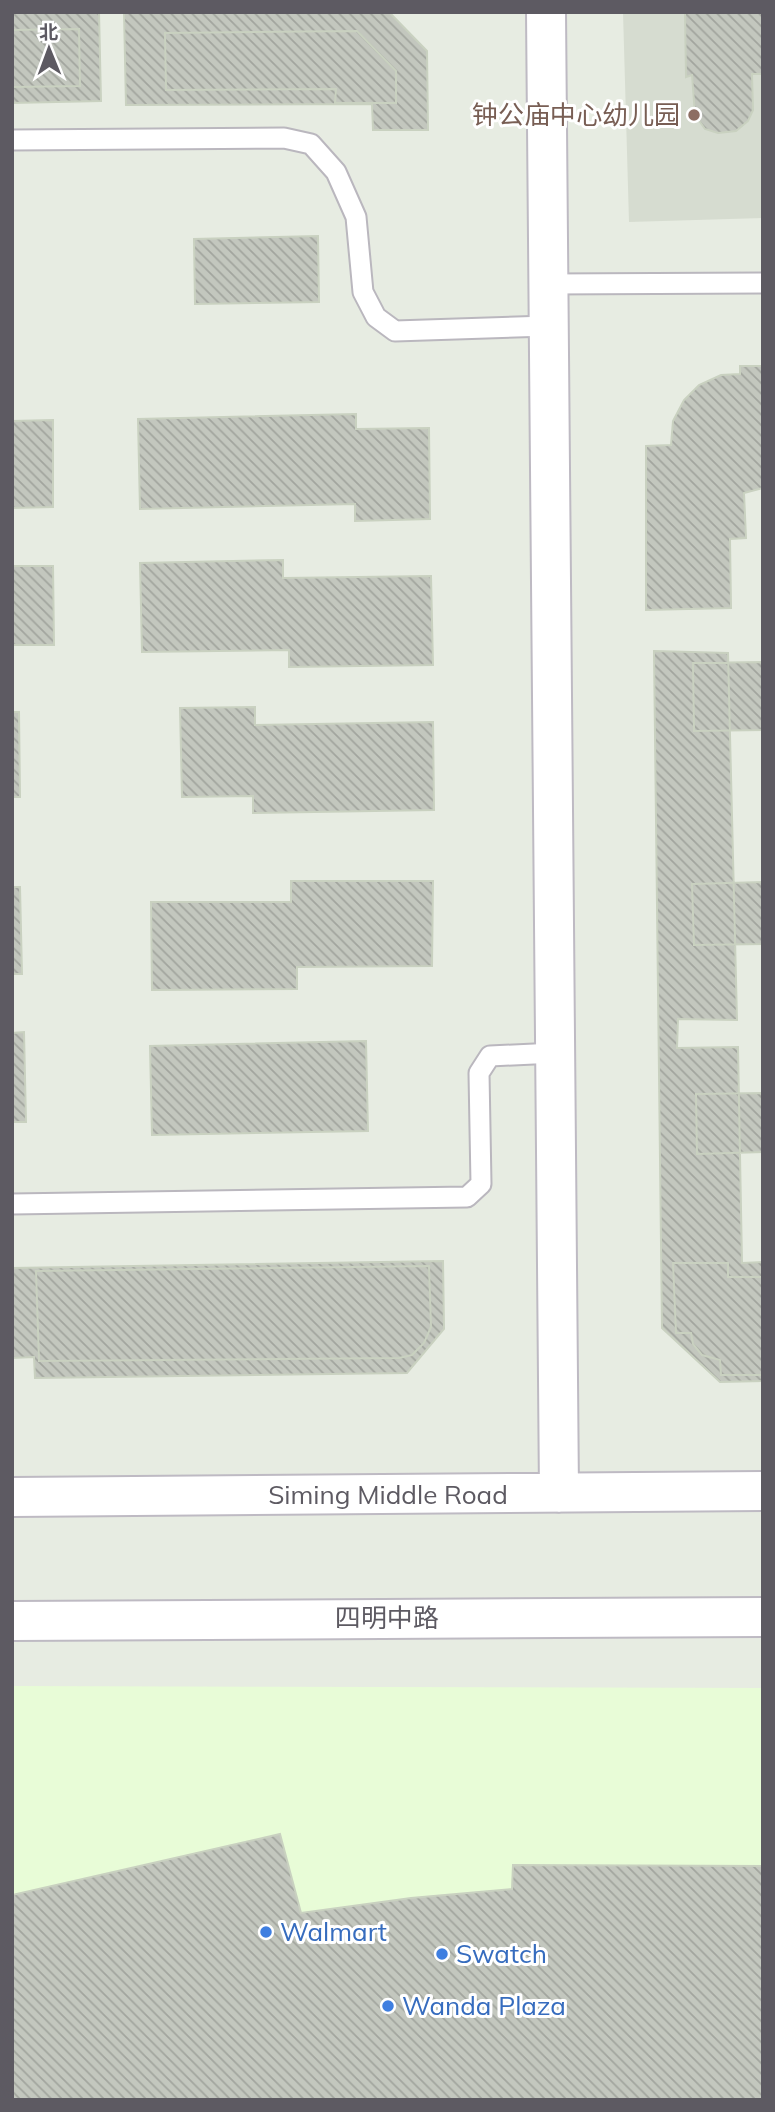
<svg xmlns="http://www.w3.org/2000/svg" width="775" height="2112" font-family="Mulish,'Noto Sans SC',sans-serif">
<defs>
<pattern id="building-back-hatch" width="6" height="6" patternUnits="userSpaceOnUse" patternTransform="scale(1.75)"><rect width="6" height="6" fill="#c3c7be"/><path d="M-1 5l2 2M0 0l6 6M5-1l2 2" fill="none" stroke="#a2a59e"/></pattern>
</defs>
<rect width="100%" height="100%" fill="#e7ece2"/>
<path fill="#e8fcd7" d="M12,1686L763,1688V2100H12Z"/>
<path fill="#d6dcd0" d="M623,12H763V218L629,222Z"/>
<path fill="url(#building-back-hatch)" stroke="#c9d1c0" stroke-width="2" d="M12,12H99L101,101L12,103Z
M124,12H389L427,51L428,130H373L372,104L126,105Z
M685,12H763V74H752L753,110L748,121L736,131L718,133L705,129L695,115L692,75L686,77Z
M79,29L80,86L12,87V30Z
M357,31L396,71V103H335L336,89L166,90L165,33Z
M318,236L319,302L195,304L194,239Z
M740,366H763V488L744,493L746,538L730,539L731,608L646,610V446L671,445L673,421L684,400L699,385L721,375L740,374Z
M356,414V429L429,428L430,519L355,521V504L140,509L138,419Z
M53,420V507L12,508V421Z
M283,560V578L431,576L433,665L289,667V650L142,652L140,563Z
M12,566H53L54,645H12Z
M654,651L728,653L737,1020L678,1019L677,1048L738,1047L742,1263L763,1262V1381L720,1382L662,1328Z
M763,662V730L694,731L693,663Z
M255,707V725L433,722L434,810L253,813V796L182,797L180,708Z
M12,712H19L20,797H12Z
M291,881H433L432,966L297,967V989L152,990L151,902H291Z
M763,882V944L694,945L692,884Z
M12,887H20L22,974H12Z
M24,1032L26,1122H12V1033Z
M366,1041L368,1131L152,1135L150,1046Z
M763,1093V1152L697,1154L696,1094Z
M443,1261L444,1329L407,1373L35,1378L34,1357L12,1358V1268Z
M673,1263H728V1277H763V1375H721L720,1360L702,1355L693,1344L691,1333H676Z
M429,1266L431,1327L424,1343L412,1355L399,1358L39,1361L36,1271Z
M280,1834L301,1913L411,1898L512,1889L513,1865L763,1866V2100H12V1895Z"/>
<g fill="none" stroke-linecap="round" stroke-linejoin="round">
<g stroke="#bab7be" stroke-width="23">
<path id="lane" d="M12,140L284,138L311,144L336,172L356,217L363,292L376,317L395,331L548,326
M548,284L763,283
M12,1204L467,1197L481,1184L479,1073L490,1056L555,1053"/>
</g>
<g stroke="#bebac3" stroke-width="42">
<path id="secondary" d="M546,12L559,1493
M12,1497L763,1491
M12,1621L763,1617"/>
</g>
<use href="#lane" stroke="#fff" stroke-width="19"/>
<use href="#secondary" stroke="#fff" stroke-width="38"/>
</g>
<circle fill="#8d6e63" stroke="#fff" stroke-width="2.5" cx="694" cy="115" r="7"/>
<g fill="#3f7fe0" stroke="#fff" stroke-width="2.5">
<circle cx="266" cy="1932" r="7"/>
<circle cx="442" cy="1954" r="7"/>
<circle cx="388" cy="2006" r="7"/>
</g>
<g text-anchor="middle" stroke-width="6" stroke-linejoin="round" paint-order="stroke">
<g font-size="26" fill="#785e54" stroke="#fff" text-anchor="end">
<text x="680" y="124">钟公庙中心幼儿园</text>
</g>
<g font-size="26" fill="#5d5a62" stroke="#fff">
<text x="388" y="1504">Siming Middle Road</text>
<text x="387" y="1627">四明中路</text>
</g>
<g font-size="26" fill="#366cbe" stroke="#fff" text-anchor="start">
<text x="280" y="1941">Walmart</text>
<text x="456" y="1963">Swatch</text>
<text x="402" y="2015">Wanda Plaza</text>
</g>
</g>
<rect width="775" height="2112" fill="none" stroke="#5d5a62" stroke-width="28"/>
<g transform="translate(49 49) rotate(359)" stroke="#ffffff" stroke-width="5" paint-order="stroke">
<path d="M0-5L12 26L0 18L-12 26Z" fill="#5d5a62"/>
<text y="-10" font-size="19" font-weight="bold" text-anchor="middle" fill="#5d5a62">北</text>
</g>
</svg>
